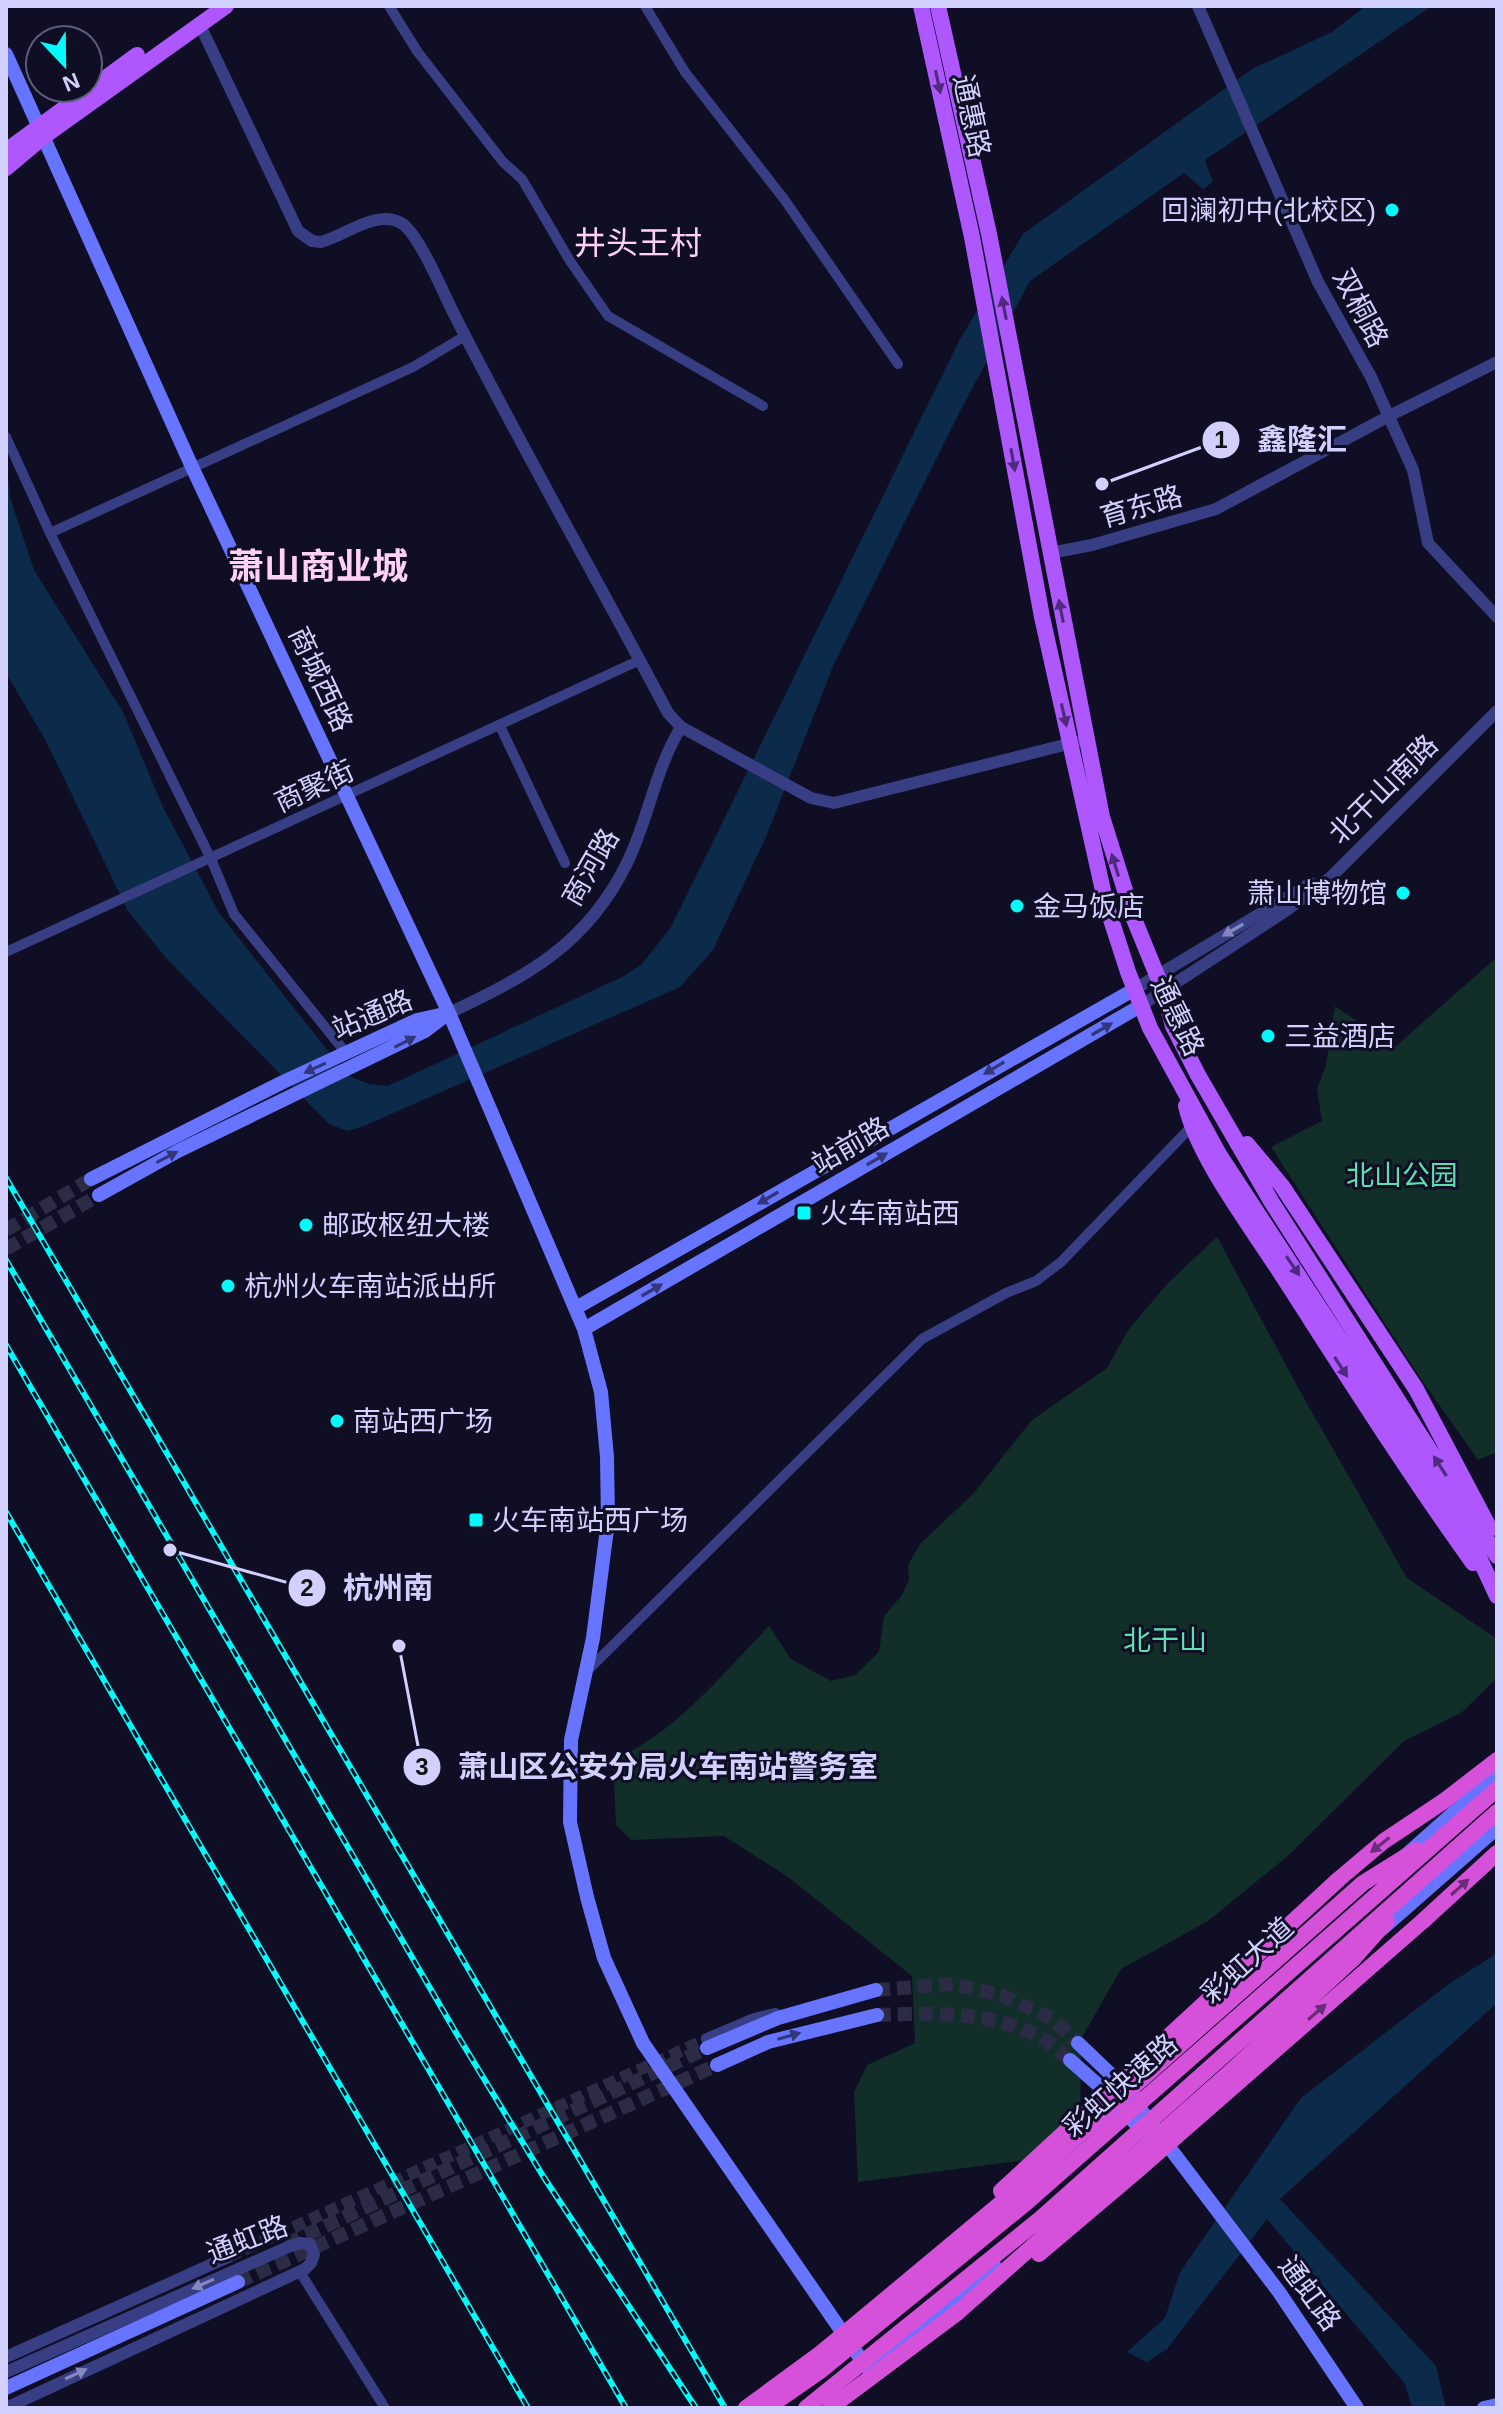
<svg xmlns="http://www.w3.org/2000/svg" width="1503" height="2414" font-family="Arial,'Noto Sans SC',sans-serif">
<rect width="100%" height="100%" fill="#0f0e24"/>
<path fill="#112e29" d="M1497,957V1452L1478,1460L1419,1376L1271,1147L1322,1121L1317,1089L1326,1065L1335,1006L1395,1047Z
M1217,1237L1301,1393L1407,1578L1497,1639V1678L1461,1713L1404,1741L1289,1855L1208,1921L1121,1969L1081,2039L1080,2153L858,2182L854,2092L867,2065L915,2043L912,1976L788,1877L724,1836L631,1840L616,1825L613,1760C676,1733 722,1674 769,1626L791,1659L831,1681L855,1675L879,1652L884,1616L902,1595L909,1580L908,1565L920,1544L973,1494L1032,1420L1107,1368L1129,1329L1168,1283Z"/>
<path fill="#0c2a49" d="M1366,6H1432L1205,160L1213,182L1203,189L1184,173L1030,281L958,415L834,664L766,837L713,950L680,987L364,1126L347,1131L329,1124L167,959L128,911L46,741L6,673V457L10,497L34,570L123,712L163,807L219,913L347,1075L369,1084L388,1086L624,976L642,964L671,927L959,341L1023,234L1252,69L1332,32Z
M1497,1953V2003L1280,2199L1436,2366L1446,2408H1412L1405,2384L1267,2219L1167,2349L1147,2362L1127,2352L1165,2318L1180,2272L1301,2098L1446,1986Z"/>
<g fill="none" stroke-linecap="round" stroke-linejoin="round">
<path stroke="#2c2b45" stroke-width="12" stroke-dasharray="12 6" stroke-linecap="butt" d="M228,2257L707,2039"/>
<path stroke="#2c2b45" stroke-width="14" stroke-dasharray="14 7" stroke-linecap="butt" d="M6,1230L91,1179
M6,1249L99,1195
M876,1990L953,1984L1001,1995L1052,2019L1078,2043
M877,2015C932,2013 991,2010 1041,2038C1051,2043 1061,2053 1070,2060
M287,2244L707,2048
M238,2282L717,2065"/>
<path stroke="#383e83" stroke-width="10" d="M389,6L417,51L503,162L522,179L570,261L608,316L763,406
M645,6L685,72L784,199L898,364
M6,437L50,533L211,859L234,914L346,1053
M50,533L413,367L465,336
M500,726L565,863
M6,952L640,660
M587,1671L922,1339L1006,1293L1036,1281L1061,1262L1191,1127
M300,2272L385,2408"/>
<path stroke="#383e83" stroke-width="12" d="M1198,6L1318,282L1371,377L1413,470L1428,543L1497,617
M199,23L298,231L312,241L321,242C345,236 376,209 401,223C419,233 444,295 455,316C523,450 598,581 668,713L681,727L811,798L834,803L1088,739
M1050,553L1092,545L1216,509L1389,416L1497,362
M1135,989L1311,883
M1142,1005L1287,910L1331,877L1497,711
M449,1013C527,976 587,945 627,863C649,818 654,772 681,727
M707,2039L754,2019L775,2014
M6,2357L228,2257
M6,2372L288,2247L300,2243L310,2244L314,2254L311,2263L305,2269L6,2408"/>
<path stroke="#6774ff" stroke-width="14" d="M6,54L192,467L449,1013L584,1329L601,1392L607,1457L608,1521L593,1638L571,1740L570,1822L587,1897L604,1958L643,2043L867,2368L994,2265
M91,1179L283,1082L417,1020L449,1013
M99,1195L178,1151L425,1031L446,1015
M576,1308L1135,989
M584,1329L1142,1005
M1405,1856L1497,1774
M1382,1929L1497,1828
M1078,2043L1122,2085L1279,2292L1357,2408
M707,2048L778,2018L876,1990
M1070,2060L1106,2092L1147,2136
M717,2065L768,2042L877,2015
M1094,2132L1134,2095
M6,2388L238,2282
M1484,2408L1497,2405"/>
<path stroke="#ae57ff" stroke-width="16" d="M921,6L972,237L1042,617L1106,904L1128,972L1150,1028L1220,1156L1470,1538L1497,1596
M938,6L989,234L1102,817L1134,919L1163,990L1173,1026L1198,1075L1271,1201L1497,1556
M6,151L137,55
M6,168L43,137L226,6
M1186,1106C1198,1157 1249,1224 1278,1269C1342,1368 1404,1467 1473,1563
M1247,1144L1282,1186L1416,1389L1490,1529"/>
<path stroke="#d651da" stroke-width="16" d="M1444,1801L1497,1760
M1424,1920L1497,1853
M830,2408L957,2313"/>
<g stroke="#00fbfa" stroke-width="6">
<path id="rail" d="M6,1178L725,2408
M6,1260L455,2031L543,2176L696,2408
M6,1345L626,2408
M6,1512L528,2408"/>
</g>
<use href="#rail" stroke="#0f0e24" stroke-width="3" stroke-dasharray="9" stroke-linecap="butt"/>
<path stroke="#d651da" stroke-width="16" d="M1001,2191L1339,1879L1384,1841L1444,1801
M1039,2254L1137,2171L1424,1920
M957,2313L1229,2073L1354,1958L1387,1921
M746,2408L821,2353L1018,2189L1363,1883L1416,1850
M767,2408L819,2372L1026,2203L1497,1789
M806,2408L1040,2219L1497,1812"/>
</g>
<defs><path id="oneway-solid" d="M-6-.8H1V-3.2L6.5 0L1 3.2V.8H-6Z" transform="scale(2)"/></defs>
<g fill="#4f2b7c">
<use href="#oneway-solid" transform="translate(938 82) rotate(78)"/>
<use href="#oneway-solid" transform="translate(1004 308) rotate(-101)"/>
<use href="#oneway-solid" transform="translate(1013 460) rotate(80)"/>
<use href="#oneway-solid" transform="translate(1061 611) rotate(-101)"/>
<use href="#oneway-solid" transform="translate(1064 715) rotate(77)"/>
<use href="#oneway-solid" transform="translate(1115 865) rotate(-107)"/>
<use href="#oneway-solid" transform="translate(1293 1266) rotate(56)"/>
<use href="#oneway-solid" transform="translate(1341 1367) rotate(57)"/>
<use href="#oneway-solid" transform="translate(1440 1466) rotate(-123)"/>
</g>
<g fill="#8487c1">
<use href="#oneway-solid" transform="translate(1233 930) rotate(150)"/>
<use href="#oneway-solid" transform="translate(203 2284) rotate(156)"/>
<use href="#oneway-solid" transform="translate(76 2374) rotate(-25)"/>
</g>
<g fill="#32377c">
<use href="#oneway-solid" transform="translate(1102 1029) rotate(-30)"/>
<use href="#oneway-solid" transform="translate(405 1042) rotate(-27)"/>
<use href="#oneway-solid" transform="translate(315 1068) rotate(155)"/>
<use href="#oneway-solid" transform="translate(994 1068) rotate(149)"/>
<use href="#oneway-solid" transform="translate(167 1157) rotate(-28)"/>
<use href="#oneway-solid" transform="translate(877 1159) rotate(-30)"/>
<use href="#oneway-solid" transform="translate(768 1198) rotate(150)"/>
<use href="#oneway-solid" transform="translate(652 1290) rotate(-30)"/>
<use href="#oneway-solid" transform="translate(789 2036) rotate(-16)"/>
</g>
<g fill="#692c76">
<use href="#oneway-solid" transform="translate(1380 1845) rotate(142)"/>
<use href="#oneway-solid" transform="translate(1460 1887) rotate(-42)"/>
<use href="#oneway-solid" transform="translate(1317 2012) rotate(-41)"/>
</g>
<g fill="#00fbfa" stroke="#0f0e24" stroke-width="3">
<circle cx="1392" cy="210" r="8"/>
<circle cx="1403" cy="893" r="8"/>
<circle cx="1017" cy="906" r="8"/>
<circle cx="1268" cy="1036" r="8"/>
<rect x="796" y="1205" width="16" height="16" rx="4"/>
<circle cx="306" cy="1225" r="8"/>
<circle cx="228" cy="1286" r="8"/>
<circle cx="337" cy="1421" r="8"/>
<rect x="468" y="1512" width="16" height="16" rx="4"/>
</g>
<g text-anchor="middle" stroke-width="6" stroke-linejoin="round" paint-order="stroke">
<g font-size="28" fill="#d1d0ff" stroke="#0f0e24">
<text transform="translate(972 116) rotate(78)" y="10">通惠路</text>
<text transform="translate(1361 308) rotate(62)" y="10">双桐路</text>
<text transform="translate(1141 506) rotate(-16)" y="10">育东路</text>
<text transform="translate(321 679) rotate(65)" y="10">商城西路</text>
<text transform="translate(314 786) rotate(-25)" y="10">商聚街</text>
<text transform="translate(1383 789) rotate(-45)" y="10">北干山南路</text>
<text transform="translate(590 867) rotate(-60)" y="10">商河路</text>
<text transform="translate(372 1014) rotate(-23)" y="10">站通路</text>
<text transform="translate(1178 1016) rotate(64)" y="10">通惠路</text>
<text transform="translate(850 1145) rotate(-30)" y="10">站前路</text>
<text transform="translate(1247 1960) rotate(-42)" y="10">彩虹大道</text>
<text transform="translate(1120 2085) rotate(-41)" y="10">彩虹快速路</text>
<text transform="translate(247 2239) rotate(-21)" y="10">通虹路</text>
<text transform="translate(1310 2293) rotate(54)" y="10">通虹路</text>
</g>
<g font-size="28" fill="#d1d0ff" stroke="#0f0e24" text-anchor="start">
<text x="1376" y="220" text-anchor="end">回澜初中(北校区)</text>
<text x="1387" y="903" text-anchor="end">萧山博物馆</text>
<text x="1033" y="916">金马饭店</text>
<text x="1284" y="1046">三益酒店</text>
<text x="820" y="1223">火车南站西</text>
<text x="322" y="1235">邮政枢纽大楼</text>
<text x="244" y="1296">杭州火车南站派出所</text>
<text x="353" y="1431">南站西广场</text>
<text x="492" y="1530">火车南站西广场</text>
</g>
<g font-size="28" fill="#5be0b1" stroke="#0f0e24">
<text x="1402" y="1185">北山公园</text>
<text x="1165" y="1650">北干山</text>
</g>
<g font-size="32" fill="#ffd2f4" stroke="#0f0e24">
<text x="638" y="254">井头王村</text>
</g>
<g font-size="36" font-weight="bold" fill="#ffd2f4" stroke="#0f0e24">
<text x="318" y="579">萧山商业城</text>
</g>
</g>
<path fill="none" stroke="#d1d0ff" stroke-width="3" d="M1102 484L1221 440M170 1550L307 1588M399 1646L422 1767"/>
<g fill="#d1d0ff" stroke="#0f0e24" stroke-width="3">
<circle cx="1102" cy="484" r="8"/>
<circle cx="170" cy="1550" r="8"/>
<circle cx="399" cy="1646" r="8"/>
<circle cx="1221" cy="440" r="20"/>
<circle cx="307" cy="1588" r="20"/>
<circle cx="422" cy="1767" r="20"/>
</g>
<g font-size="24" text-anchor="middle" font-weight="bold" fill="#111">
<text x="1221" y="448">1</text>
<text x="307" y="1596">2</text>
<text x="422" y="1775">3</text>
</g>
<g font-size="30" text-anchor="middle" font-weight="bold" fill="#d1d0ff" stroke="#0f0e24" stroke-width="6" stroke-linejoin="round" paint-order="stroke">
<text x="1302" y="450">鑫隆汇</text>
<text x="388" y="1598">杭州南</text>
<text x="668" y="1777">萧山区公安分局火车南站警务室</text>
</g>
<rect width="1503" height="2414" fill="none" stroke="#d1d0ff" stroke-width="16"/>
<g transform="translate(64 64) rotate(158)"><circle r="38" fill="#0f0e24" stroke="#5d5c7c" stroke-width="2"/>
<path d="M0-6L14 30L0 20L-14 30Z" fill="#00fbfa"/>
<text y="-12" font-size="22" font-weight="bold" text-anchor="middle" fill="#d1d0ff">N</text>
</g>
</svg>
